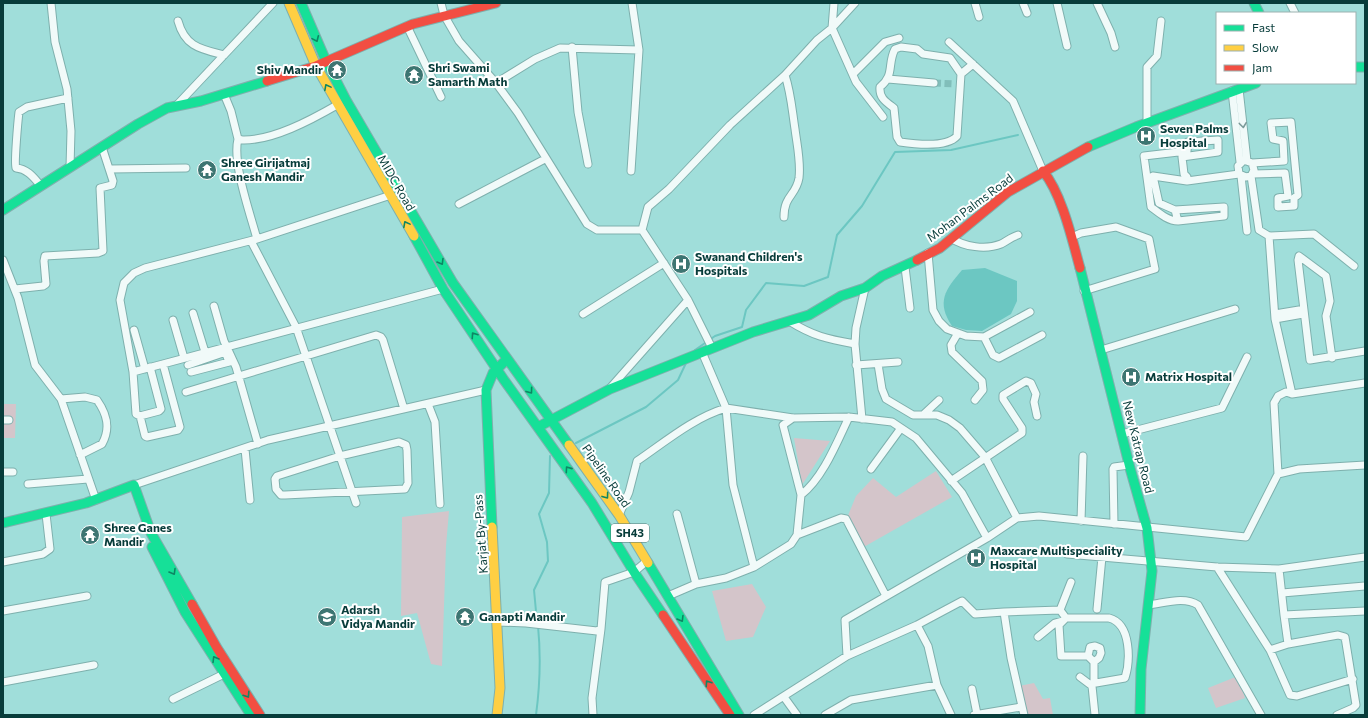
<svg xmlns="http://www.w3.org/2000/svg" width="1368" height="718" font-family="Commissioner,sans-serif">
<rect width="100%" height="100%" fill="#a0deda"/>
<path fill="#d4c5ca" d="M3,404H16L15,438H3Z
M794,438L830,441L802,485Z
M936,471L952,497L862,548L847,518L856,496L873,478L896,497Z
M449,511L446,546L442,666L431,664L417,613L401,616L402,517Z
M752,584L766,607L753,637L726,641L712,591Z
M1238,676L1245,698L1216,708L1208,688Z
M1034,683L1043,699L1050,698L1053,715H1027L1019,686Z"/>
<path fill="#6cc7c2" d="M985,268L1017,281V301L1011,314L982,331L966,330L952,326C936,302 945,290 962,270Z"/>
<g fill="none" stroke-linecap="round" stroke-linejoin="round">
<path stroke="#6cc7c2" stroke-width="2" d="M695,350L715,336L742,327L746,310L766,283L804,286L828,277L837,235L862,206L895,152L951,150L1018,135
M576,443L646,407L678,380L686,363
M537,622L534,590L548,561L547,542L539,514L549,493L550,456
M536,715C540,685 541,656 538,626"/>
<path stroke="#81beba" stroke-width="7" stroke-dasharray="7 3.5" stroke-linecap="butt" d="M934,83L955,84"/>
<g stroke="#7eb0ad" stroke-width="9">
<path id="street" d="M51,3L55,42L67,89L71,131L70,167
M441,3L444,15L459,41L496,83L518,113L587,224L597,230H642L688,300L611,387
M855,3L832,28L856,82L883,117
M975,3L979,17
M1023,3L1027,13
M1057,3L1067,46
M1097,3L1111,33L1115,47
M1290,3L1295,13
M178,21C185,47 201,49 224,55
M407,26L441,97
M949,42L1013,101L1043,171
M572,47L578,112L588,164
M853,74L885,42L899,38
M961,74L950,58L923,54L917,49L901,47L895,49C887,64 895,75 880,87C879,98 886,102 894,108L897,137L900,142C914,144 947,148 957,136L961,74L973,64
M888,79L934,83
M496,83L535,59L560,48L639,50L632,3
M1239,89L1247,161
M1232,91L1240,162
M224,94L231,111L238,139L242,140C272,141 311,120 337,105
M176,106L273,3
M1147,123V67L1157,56L1161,21
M238,139C232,163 250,213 257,239
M1252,163L1254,170L1251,176L1246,177L1239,174L1238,166L1244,160L1252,163L1284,161L1283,141L1273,139L1271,123L1291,122L1298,195L1294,198V206L1278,207V198L1288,196L1285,173L1253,174
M110,169L186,168
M631,171L639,50
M1241,176L1247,231
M1251,176L1259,230L1269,236L1314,234L1354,266
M1187,181V177L1184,174L1182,157L1218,152V140L1188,142L1187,151L1144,156L1151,207C1159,213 1168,221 1178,221L1175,210L1159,203L1153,176L1187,181L1239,174
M41,186C34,178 28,169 16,168C14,164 18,120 19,112L27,107L68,98
M459,204L545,159
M1175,210L1224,207V216L1178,221
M784,217C784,195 796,196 799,178C801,162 797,145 795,129C792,110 791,93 785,75
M642,230L648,207L669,189L730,125L785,75L817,40L832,28L834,3
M1269,236L1275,319L1292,394L1365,383
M1072,237L1081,233L1116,227L1149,239L1155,269L1084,291
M951,238C964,247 986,250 1001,244C1007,241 1011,237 1018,235
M928,253L933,310L939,321L947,329L966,336L984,337L1030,312
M3,260L18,298L35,365L61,399L96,500
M905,267L910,308
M15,289L43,286L46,284L44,261L45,256L98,253L103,251L100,188L112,185L113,181L102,147
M688,300L712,348
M214,306L224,341L236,367L258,444
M193,313L205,352
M583,314L664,263
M1275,314L1299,310
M1275,319L1303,314
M173,320L184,358
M789,321C813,336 827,339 855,344
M134,330L145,369
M958,333L951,345L952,352L982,381L983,390L975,400
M984,337L993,355L999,358L1042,335
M1101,350L1235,309
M702,352L726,408L733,485L754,567
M1332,358L1326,316L1330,301L1326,276L1299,256L1298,260L1310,360L1365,351
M878,364L882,389L886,399L913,415H937L949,420L960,428L985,457L1017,518
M188,365L223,353L226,354L229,362
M856,365L898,362
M150,367L161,409L159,411L140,416L145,436L147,437L178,430L180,427L163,364
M133,372L443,289
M191,372L233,361
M186,392L376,335L381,337L383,340L404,409
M61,399L85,397L97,400C107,414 111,428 102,444L80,455
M428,404L435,422L440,504
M924,414L939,400
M140,416L136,414L133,372L120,300L124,283L134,273L145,268L253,240
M793,418L783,425L801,495
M862,419L855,344L856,328L865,288
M3,420H9
M1122,434L1222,408L1247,357
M399,442L406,445L407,450L408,483L405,489L285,495H281L276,489L275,479L277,476L340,456Z
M245,449L250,500
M871,469L901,428
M3,472H13
M1278,474L1274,403L1278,396L1286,392L1292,394
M951,481L1022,433V428L1003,399V395L1026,381L1031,383L1036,394L1034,402L1037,416
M28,484L88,479
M134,485L268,440L486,390
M356,503L296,327L251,241L391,195
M677,514L696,584
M619,515L629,492L637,461C665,442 693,418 726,408L793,418L849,417L892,422L916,438L962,493L987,538
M1081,521L1083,456
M1114,524L1113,469L1114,467L1129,465
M797,535L841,518L846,519L886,596
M1067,554L1217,567L1279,569L1284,615L1365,611
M3,562L43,554L50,549L46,514
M1217,567L1270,650L1290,695L1297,696L1353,679
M1279,569L1365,557
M1282,593L1365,586
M668,596L696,584L726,578L754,567L791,544L797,535L801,495C823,478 837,442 849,417
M1148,605C1165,603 1184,596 1198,605L1261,715
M1097,609L1102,557
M1060,610L1066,618H1109C1132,624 1130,662 1125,678L1096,683L1094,680V662L1099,658L1101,653L1100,648L1095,646L1090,647L1088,656L1094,662
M1060,610L1071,582
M3,611L87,596
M1004,612L1060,610
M1284,615L1288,644
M1066,618L1059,625L1061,656H1088
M498,622L526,623L597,631L601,629L605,582L634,572L647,561
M1038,637L1055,623L1062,621
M1270,650L1288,644L1338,635L1345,637L1356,705L1353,708L1337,715
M847,656L917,625L962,601L975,614L1004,612L1011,658L1024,715
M1080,677L1092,686L1095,715
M3,682L94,665
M937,685L951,715
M972,689L977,714
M784,697L797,715
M173,699L224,674
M593,715L592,698L601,629
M754,715L847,656L845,620L987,538L1017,518L1039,516L1246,537L1278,474L1299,469L1365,465
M825,715L851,700L937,685L928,646L917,625
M974,715L1021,707"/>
</g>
<g stroke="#7eb0ad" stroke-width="11">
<path id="fast" d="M301,3L326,61L346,100L453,283L569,445
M1254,3L1259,13
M1355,67H1365
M1088,147L1136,127L1256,83
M3,210L138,124L167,108L201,101L267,81
M414,236L443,289L504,380L592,503L634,572L663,615
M1080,268L1130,468L1147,528L1152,571L1141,669L1140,715
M538,427L610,389L753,332L809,315L841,296L865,288L882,276L917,260
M3,523L86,503L134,485L151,533L192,604
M492,527L486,390L493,373L506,360
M152,547L185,612L251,715
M648,563L739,715"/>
</g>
<g stroke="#7eb0ad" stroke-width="11">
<path id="slow" d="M289,3L316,66L414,236
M569,445L619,515L648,563
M492,527L500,688L497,715"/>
</g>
<g stroke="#7eb0ad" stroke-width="11">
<path id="jam" d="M267,81L316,66L413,24L496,3
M1043,171C1062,194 1072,239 1080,268
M917,260L940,248L1008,192L1088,147
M192,604L217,648L260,715
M663,615L730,715"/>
</g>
<use href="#street" stroke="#f1faf9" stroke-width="7"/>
<use href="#fast" stroke="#16e098" stroke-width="9"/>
<use href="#slow" stroke="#ffcf43" stroke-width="9"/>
<use href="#jam" stroke="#f24e42" stroke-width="9"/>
</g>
<defs><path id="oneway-chevron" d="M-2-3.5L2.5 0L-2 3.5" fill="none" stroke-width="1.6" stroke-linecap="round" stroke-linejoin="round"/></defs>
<g stroke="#0e8664">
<use href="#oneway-chevron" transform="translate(316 39) rotate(66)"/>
<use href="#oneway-chevron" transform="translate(327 87) rotate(-118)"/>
<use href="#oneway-chevron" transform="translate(406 224) rotate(-118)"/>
<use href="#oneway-chevron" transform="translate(441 262) rotate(59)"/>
<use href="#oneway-chevron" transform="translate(474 335) rotate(-124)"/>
<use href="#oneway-chevron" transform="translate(530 391) rotate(54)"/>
<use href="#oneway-chevron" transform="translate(568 469) rotate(-125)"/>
<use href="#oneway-chevron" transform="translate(606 496) rotate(54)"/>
<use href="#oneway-chevron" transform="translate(173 572) rotate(60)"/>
<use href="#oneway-chevron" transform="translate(681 619) rotate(59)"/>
<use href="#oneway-chevron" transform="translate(215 659) rotate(-121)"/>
<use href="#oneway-chevron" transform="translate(708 683) rotate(-124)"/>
<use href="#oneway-chevron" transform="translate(247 695) rotate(57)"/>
</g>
<use stroke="#7c9b9a" href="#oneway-chevron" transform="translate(1243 125) rotate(83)"/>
<defs>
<g id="temple-disc" transform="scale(1)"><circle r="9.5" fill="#3d7572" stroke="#fff"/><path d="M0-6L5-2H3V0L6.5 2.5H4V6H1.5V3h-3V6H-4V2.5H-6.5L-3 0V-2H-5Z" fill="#fff"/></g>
<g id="hospital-disc" transform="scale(1)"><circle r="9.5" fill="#3d7572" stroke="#fff"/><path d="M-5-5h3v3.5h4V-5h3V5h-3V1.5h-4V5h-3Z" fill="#fff"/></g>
<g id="school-disc" transform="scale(1)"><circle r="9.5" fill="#3d7572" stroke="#fff"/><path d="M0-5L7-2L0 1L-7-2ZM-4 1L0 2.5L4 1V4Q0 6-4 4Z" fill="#fff"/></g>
</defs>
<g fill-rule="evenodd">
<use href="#temple-disc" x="337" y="70"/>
<use href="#temple-disc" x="414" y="75"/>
<use href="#hospital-disc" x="1146" y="136"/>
<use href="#temple-disc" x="207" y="170"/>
<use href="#hospital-disc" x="681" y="264"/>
<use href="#hospital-disc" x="1131" y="377"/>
<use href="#temple-disc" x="90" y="535"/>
<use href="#hospital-disc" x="976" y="558"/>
<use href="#school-disc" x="327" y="617"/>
<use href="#temple-disc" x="465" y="617"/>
</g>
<g text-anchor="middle" stroke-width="4" stroke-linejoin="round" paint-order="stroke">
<rect fill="#fff" stroke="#517675" stroke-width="1" x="611" y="524" width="38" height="18" rx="3"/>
<g font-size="11" font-weight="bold" fill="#073c3a">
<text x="630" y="537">SH43</text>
</g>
<g font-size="12" font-weight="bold" fill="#073c3a" stroke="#fff" text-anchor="start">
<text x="428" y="72">Shri Swami<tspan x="428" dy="14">Samarth Math</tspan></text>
<text x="323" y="74" text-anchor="end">Shiv Mandir</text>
<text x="1160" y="133">Seven Palms<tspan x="1160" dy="14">Hospital</tspan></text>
<text x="221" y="167">Shree Girijatmaj<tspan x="221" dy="14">Ganesh Mandir</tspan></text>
<text x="695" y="261">Swanand Children's<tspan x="695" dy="14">Hospitals</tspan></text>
<text x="1145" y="381">Matrix Hospital</text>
<text x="104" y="532">Shree Ganes<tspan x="104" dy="14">Mandir</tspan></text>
<text x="990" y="555">Maxcare Multispeciality<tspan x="990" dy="14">Hospital</tspan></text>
<text x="341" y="614">Adarsh<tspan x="341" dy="14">Vidya Mandir</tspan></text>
<text x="479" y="621">Ganapti Mandir</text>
</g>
<g font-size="12" fill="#073c3a" stroke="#fff">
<text transform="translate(396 183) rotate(60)" y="4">MIDC Road</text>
<text transform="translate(970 208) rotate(-37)" y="4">Mohan Palms Road</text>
<text transform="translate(1138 447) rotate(76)" y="4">New Katrap Road</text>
<text transform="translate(606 476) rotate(55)" y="4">Pipeline Road</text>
<text transform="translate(481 534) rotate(-94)" y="4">Karjat By-Pass</text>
</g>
</g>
<rect width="1368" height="718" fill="none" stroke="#073c3a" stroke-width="8"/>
<rect x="1216" y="12" width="140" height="72" fill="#ffffff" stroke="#9cb1b0"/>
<rect x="1224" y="25" width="20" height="6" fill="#16e098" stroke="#9cb1b0"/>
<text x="1252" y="32" font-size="12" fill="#073c3a">Fast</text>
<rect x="1224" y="45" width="20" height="6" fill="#ffcf43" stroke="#9cb1b0"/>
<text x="1252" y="52" font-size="12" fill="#073c3a">Slow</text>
<rect x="1224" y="65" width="20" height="6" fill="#f24e42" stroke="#9cb1b0"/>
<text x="1252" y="72" font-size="12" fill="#073c3a">Jam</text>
</svg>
